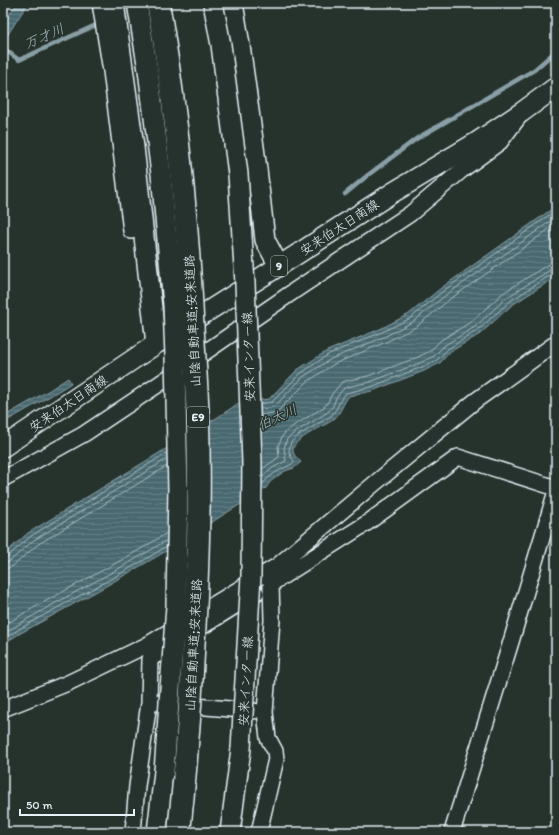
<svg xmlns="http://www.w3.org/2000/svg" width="559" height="835" font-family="Itim,'Klee One',sans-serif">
<defs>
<pattern id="water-rules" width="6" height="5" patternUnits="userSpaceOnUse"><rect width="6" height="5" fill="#496970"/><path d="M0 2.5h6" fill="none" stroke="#637f85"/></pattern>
</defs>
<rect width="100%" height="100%" fill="#26332d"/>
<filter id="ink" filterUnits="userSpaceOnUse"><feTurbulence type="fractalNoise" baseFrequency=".025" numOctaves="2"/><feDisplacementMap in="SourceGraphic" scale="8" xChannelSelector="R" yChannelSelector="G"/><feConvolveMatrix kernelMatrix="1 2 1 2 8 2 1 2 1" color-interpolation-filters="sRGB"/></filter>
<g filter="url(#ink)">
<path fill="url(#water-rules)" stroke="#899fa6" d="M18,3H28L3,42V22Z
M556,206V277L512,305L480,334L450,352L440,363L424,371L372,391L349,396C343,403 341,413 334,419C326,426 292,439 293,450C293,455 298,459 301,462L294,468L285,471L279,475L270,482L266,488L163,553L99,590L19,634L3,644V555L28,533L218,417L239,403L269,399L297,370L327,351L380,329L409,314L441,288L510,239Z
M68,378L71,383L52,395L3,423V417L48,391Z"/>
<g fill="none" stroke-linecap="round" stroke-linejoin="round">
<path stroke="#a8bbc2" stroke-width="1" d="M260,404L272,402L300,374L329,354L382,332L411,318L443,291L512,242L556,210
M260,409L270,408L275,406L303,377L331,359L384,337L414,321L446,295L515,247L556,217
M261,415L273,413L278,411L307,382L334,364L386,342L416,327L450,299L519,251L556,224
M262,469L279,457L278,446L283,435L293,426L324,407L328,402L332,394L341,383L345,381L368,376L418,357L430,351L441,340L471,322L503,293L547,265L556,263
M262,477L274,467L286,461L284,448L287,439L297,431L328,412L333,406L336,398L343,389L347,387L370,382L420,363L434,356L445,345L475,327L506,298L550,270L556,269
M262,485L267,479L276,472L294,463V461L291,457L289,450L291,442L299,435L331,416L337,408L340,401L346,393L371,387L422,367L437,360L448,349L478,330L509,302L552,274H556
M3,558L7,557L31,536L167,453
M3,563H7L10,561L34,540L167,459
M3,569L8,568L13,566L37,545L167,466
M3,626C56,593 114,567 167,533
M3,634C56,600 114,574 167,540
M3,639C56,606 114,580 167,546"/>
<path stroke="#899fa6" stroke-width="4.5" d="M3,48L19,60L96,25
M345,194L368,175L416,139L534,70L556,51"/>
<g stroke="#e8f1f8" stroke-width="18">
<path id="minor" d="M100,3L111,71L131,231L143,228
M3,479L84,434L156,386L297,289L410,214L462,170L500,142L518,118
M158,703L254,711
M3,709L68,683L147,645L277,566L374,484L475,401L556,343
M133,832L137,786L149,703L150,659L256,593
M259,832L276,759L275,751L268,738L265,712L272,620L271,584L367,523L458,457L556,488
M452,832L510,645L556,491"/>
</g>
<g stroke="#e8f1f8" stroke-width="22">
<path id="major" d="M114,3L134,147L156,344
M233,3L240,45L257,169L265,240L279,266
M3,447L156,344L279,266L392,193L477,142L522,112L556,87
M157,832L164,772
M230,832L241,749"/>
</g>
<use href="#minor" stroke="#26332d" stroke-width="15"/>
<use href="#major" stroke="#26332d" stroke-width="19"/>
<g stroke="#e8f1f8" stroke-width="22" stroke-linecap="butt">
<path id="major-bridge" d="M137,3L148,70L161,174L173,305L175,356L178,489L176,606L164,772
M213,3L221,45L238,174L245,283L252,462L251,576L241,749"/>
</g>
<g stroke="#e8f1f8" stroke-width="25" stroke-linecap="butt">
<path id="highway-bridge" d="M158,3C177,113 188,224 193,335C195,365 197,394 198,423C200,494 198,565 194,636C191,702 186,767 179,832"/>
</g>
<use href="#major-bridge" stroke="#26332d" stroke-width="19"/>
<use href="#highway-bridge" stroke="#26332d" stroke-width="22"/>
</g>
</g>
<g text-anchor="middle" stroke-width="3" stroke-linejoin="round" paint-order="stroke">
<g fill="#26332d" stroke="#aeb8bb" stroke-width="1">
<rect x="271" y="256" width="16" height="20" rx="3"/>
<rect x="187" y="407" width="22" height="20" rx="3"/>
</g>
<g font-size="12" font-weight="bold" fill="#e8f1f8">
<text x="279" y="270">9</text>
<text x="198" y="421">E9</text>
</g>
<g font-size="13" fill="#e8f1f8" stroke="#26332d">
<text transform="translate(339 227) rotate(-33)" y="5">安来伯太日南線</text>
<text transform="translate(192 321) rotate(-93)" y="5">山陰自動車道;安来道路</text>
<text transform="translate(248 357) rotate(-92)" y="5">安来インター線</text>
<text transform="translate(68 403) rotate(-34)" y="5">安来伯太日南線</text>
<text transform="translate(193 645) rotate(-87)" y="5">山陰自動車道;安来道路</text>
<text transform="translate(245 681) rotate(-87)" y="5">安来インター線</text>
</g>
<g font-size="14" font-style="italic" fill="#a8bbc2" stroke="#26332d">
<text transform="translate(44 36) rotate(-24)" y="5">万才川</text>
<text transform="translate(277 417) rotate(-25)" y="5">伯太川</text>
</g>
</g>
<rect width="559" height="835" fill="none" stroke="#26332d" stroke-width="16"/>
<rect x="8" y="8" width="543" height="819" fill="none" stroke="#e8f1f8" stroke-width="1.5" filter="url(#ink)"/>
<path d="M20 809v6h114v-6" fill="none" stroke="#e8f1f8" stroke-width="2"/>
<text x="26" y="809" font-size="12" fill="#e8f1f8" stroke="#26332d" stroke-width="3" paint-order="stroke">50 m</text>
</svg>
